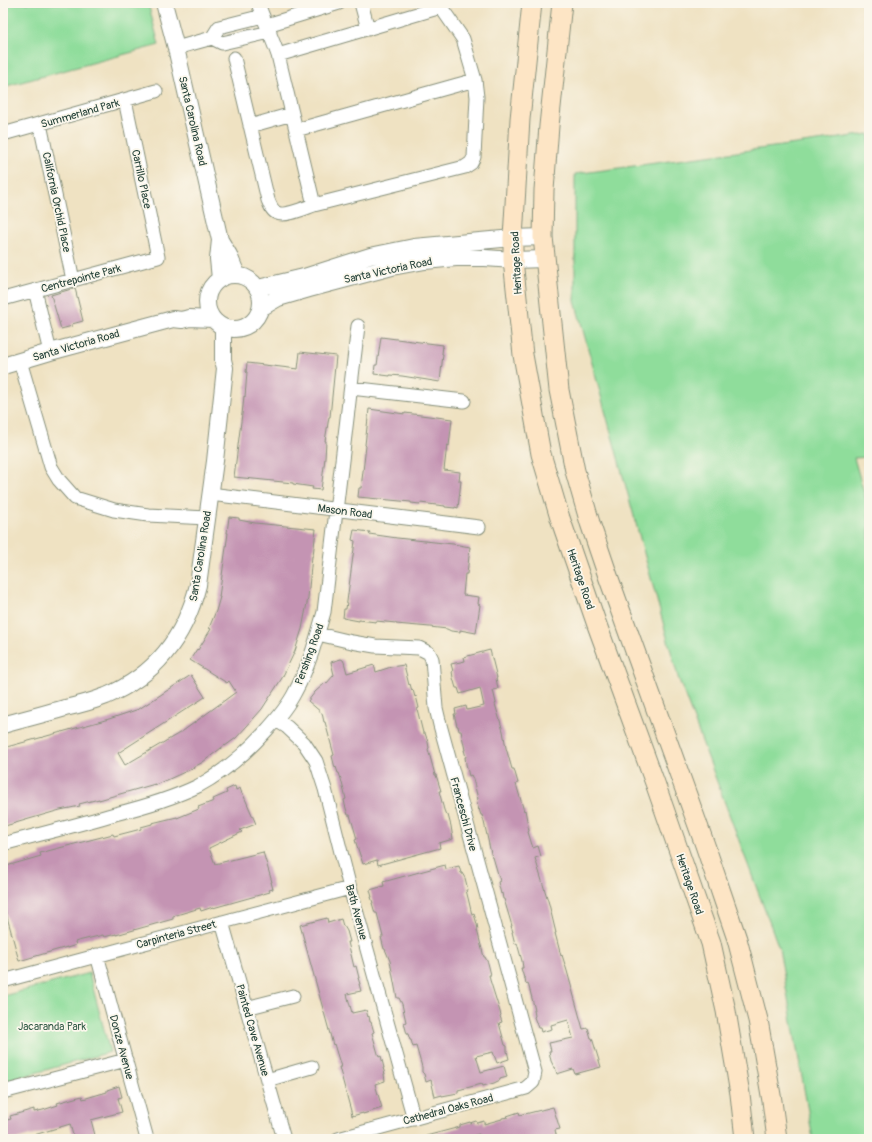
<svg xmlns="http://www.w3.org/2000/svg" width="872" height="1142" font-family="Pangolin,sans-serif">
<rect width="100%" height="100%" fill="#fbf7ec"/>
<filter id="ink" filterUnits="userSpaceOnUse"><feTurbulence type="fractalNoise" baseFrequency=".025" numOctaves="2"/><feDisplacementMap in="SourceGraphic" scale="8" xChannelSelector="R" yChannelSelector="G"/><feConvolveMatrix kernelMatrix="1 2 1 2 8 2 1 2 1" color-interpolation-filters="sRGB"/></filter>
<filter id="wash" filterUnits="userSpaceOnUse"><feTurbulence type="fractalNoise" baseFrequency=".012" numOctaves="4" result="noise"/><feDisplacementMap in="SourceGraphic" scale="16" xChannelSelector="R" yChannelSelector="G"/><feGaussianBlur stdDeviation="0.9" result="paint"/><feColorMatrix in="noise" values="0 0 0 0 0 0 0 0 0 0 0 0 0 0 0 0 0 1.4 0 .05"/><feComposite in="paint" operator="in"/></filter>
<g filter="url(#wash)">
<rect width="100%" height="100%" fill="#efe2c2"/>
<path fill="#8fdd9b" stroke="#578d68" d="M3,3H148L159,45L3,87Z
M869,134V457L854,458L869,510V1139H813L779,948L678,677L575,301V174Z
M89,973L110,1052L3,1082V996Z"/>
<g id="blocks">
<path fill="#c494b3" d="M75,288L83,321L72,324V326L61,329L51,295Z
M381,337L443,345L442,354H443L440,382L402,376L390,375V376L374,374L375,365H377Z
M300,352L336,356L330,417H329L325,441H326L325,458L321,490L312,489L313,487L293,484V483L234,477L243,406L244,396L245,397L247,372H246L247,363L298,369Z
M369,409L405,414V413L452,419L449,446L447,445L444,470L460,472L459,481H461L458,508L455,507V508L445,507V506L420,503V504L411,503V502L358,497L359,488H361L366,446L365,445Z
M229,517L239,518V520L255,523L316,529L313,556H312L308,598L302,629L295,651L282,678L262,709L247,726L236,738L225,746V745L203,762L189,770L156,785L155,784L99,800V799L79,804L80,806L60,810L5,826L3,819V748L109,719L139,709L191,675L205,697L118,753L125,765L183,731L236,692L229,681L227,683L190,660L197,649L198,650L211,629L209,628L216,611L220,597H219L228,533H227Z
M354,530L370,532L369,534L397,538L453,544L470,547L467,574H465L463,595L479,597L478,604L480,605L476,633L460,630V632L451,631L447,629L430,627L396,624V623L376,621V622L359,620V621L343,618L344,609H346L355,541L352,540Z
M490,650L497,678H496L498,689L493,690L496,703L495,704L503,731L506,748L512,769H514L518,783L516,784L524,811L525,810L529,831L528,832L533,848L538,846L541,856L535,858L549,904L556,933H555L561,956L562,955L567,971L583,1029L588,1028L591,1038H592L601,1067L575,1074L573,1069L557,1074L555,1067H554L551,1061L549,1051H551L549,1043L573,1038L568,1020L551,1025L552,1029L541,1032L540,1028H538L534,1017L535,1016L534,1010H535L528,983L526,984L525,978H524L521,968H523L522,961L517,943L515,944L512,932H513L511,926H512L504,899H503L502,893L501,894L498,882L500,881L493,857L492,858L484,822L482,815H481L479,809V810L476,800L478,799L473,779L471,775L469,776L466,764L465,757H466L464,750H465L461,731H459L458,726H457L454,714H456L455,709L466,706L467,710L484,706L480,688L460,694L458,688H456L453,678L452,671H453L451,664L465,661L464,657Z
M341,659L343,660L344,662L347,673L374,665L376,672L391,667L404,665L409,685L410,684L412,691L413,690L415,697L416,696L419,708L417,709L423,733H425L428,742L429,748L428,749L435,775H436L441,791H439L444,810L446,815H448L451,826L453,839L439,843L440,848L378,865L377,860L363,864L355,840L357,839L350,815H348L345,805L344,800L346,799L341,779L339,773H338L336,767L335,768L332,756L334,755L325,722H324L322,713L308,701L315,692L325,683L326,684L334,675L331,662Z
M235,786L236,790L240,788L242,794H243L256,824L240,830L242,832L209,848L215,864L263,852L272,882H271L273,889L269,890L270,892L213,908V907L201,911L200,908L173,916V919L116,935V934L104,937L103,935L78,941L75,942L76,945L67,948V947L19,961L3,902V867L41,856L40,853L113,834L114,836L141,829V827L152,824V823L177,817V818L199,809L198,807L214,801L213,799L227,793L226,790Z
M445,865L446,869L459,866L461,873H462L465,878L468,890H466L469,902L472,915L474,914L477,924L478,930H477L484,957H485L488,963L491,975H489L490,980L501,1015L500,1016L502,1022L499,1023L505,1045L507,1046V1051L509,1059L497,1063L493,1052L476,1056L481,1072L504,1066L507,1077L500,1079V1080L494,1083L483,1086L482,1084L458,1090V1093L442,1096V1095L435,1097L431,1080L426,1082L424,1074L422,1072V1067L416,1046L413,1047L411,1040H410L408,1034H407L404,1023L406,1022L402,1004L399,998H397L390,961L385,949H384L381,937H383L377,913H375L372,903H373L371,897H372L370,890L384,886L383,882Z
M327,918L328,923L341,919L343,926H344L347,931L350,942H348L354,967L356,966L359,978H358L360,984H359L361,991L347,994L352,1013L366,1010L368,1017L369,1016L370,1022H371L374,1032L372,1033L379,1057L381,1056L384,1068H383L385,1074H384L385,1081L375,1084L382,1108L363,1114V1113L352,1116L351,1111L339,1067H341L334,1044L333,1045L300,925Z
M119,1086L122,1097L118,1098L122,1112L91,1120L96,1139H74L70,1124L31,1136L30,1135L16,1139H6L3,1129V1121L11,1119L10,1116L34,1109V1112L43,1110L58,1105L57,1103L82,1096L83,1099L107,1092V1090Z
M553,1107L560,1129L555,1130L557,1139H480L479,1134L461,1139H426V1136L460,1127V1125L470,1122V1123L476,1121L477,1123L484,1121V1124L502,1119V1118L508,1117L507,1116L519,1112L520,1115L525,1113V1114Z"/>
</g>
</g>
<g filter="url(#ink)">
<use href="#blocks" fill-opacity="0" stroke="#87907b" stroke-width="1"/>
<g fill="none" stroke-linecap="round" stroke-linejoin="round">
<g stroke="#87907b" stroke-width="15">
<path id="minor" d="M258,3C264,21 272,38 278,55L314,205L465,167L471,163L474,157L477,97L475,80L463,39L438,3
M361,3L368,29
M263,16L219,27L212,38L222,43L270,32
M267,25L339,3
M176,48L212,38
M278,55L441,7
M234,58L268,200C270,205 272,211 277,213C285,217 305,208 314,205
M40,124L73,280
M250,126L292,114
M296,130L475,80
M3,134L156,91
M35,290L50,352
M3,299L158,257L125,100
M20,361L51,467L59,480L75,498L114,510L148,515L207,518
M351,388L464,401
M210,494L479,527
M318,634L352,642L375,646L419,648L429,653L432,659L436,708L440,725L535,1072L533,1082L526,1088L338,1139
M276,720L287,727L304,743L316,761L325,789L350,888L414,1119
M3,844C40,834 78,825 115,814C143,807 171,799 198,786C224,772 247,752 266,731C277,719 288,706 295,692C309,667 316,640 324,612L358,326
M222,922L284,1139
M97,955L147,1139
M3,981L350,888
M246,1008L293,996
M267,1080L312,1067
M3,1092L126,1060"/>
</g>
<g stroke="#87907b" stroke-width="18">
<path id="tertiary" d="M164,3L176,48L220,240L229,255L237,275
M220,240L218,259L220,279
M207 302a27 27 0 1 1 54 0a27 27 0 1 1-54 0Z
M258,288L304,277L370,256L414,247L513,238L543,237
M261,308L278,298L309,289L392,267L425,261L456,258H485L513,260L545,259
M3,366L50,352L173,319L182,320L189,318L213,319
M3,725C24,719 44,714 65,708C79,705 93,701 106,696C156,675 185,637 198,585L215,461L225,368L223,360V327"/>
</g>
<g stroke="#87907b" stroke-width="21">
<path id="secondary" d="M532,3L520,119L513,238V260L523,355L541,454L560,518L597,625L655,783L711,943L726,1011L740,1094L745,1139
M562,3L549,126L544,190L543,237L559,390L575,471L590,523L608,576L705,845L737,939L758,1020L772,1101L777,1139"/>
</g>
<use href="#minor" stroke="#fff" stroke-width="13"/>
<use href="#tertiary" stroke="#fff" stroke-width="16"/>
<use href="#secondary" stroke="#fde5c5" stroke-width="19"/>
</g>
</g>
<g text-anchor="middle" stroke-width="3.5" stroke-linejoin="round" paint-order="stroke">
<g font-size="11" fill="#1f3d34" stroke="#fbf7ec">
<text transform="translate(80 113) rotate(-16)" y="4">Summerland Park</text>
<text transform="translate(193 121) rotate(77)" y="4">Santa Carolina Road</text>
<text transform="translate(142 179) rotate(78)" y="4">Carrillo Place</text>
<text transform="translate(57 202) rotate(78)" y="4">California Orchid Place</text>
<text transform="translate(516 263) rotate(-93)" y="4">Heritage Road</text>
<text transform="translate(388 270) rotate(-12)" y="4">Santa Victoria Road</text>
<text transform="translate(81 278) rotate(-15)" y="4">Centrepointe Park</text>
<text transform="translate(76 345) rotate(-16)" y="4">Santa Victoria Road</text>
<text transform="translate(345 511) rotate(7)" y="4">Mason Road</text>
<text transform="translate(200 556) rotate(-81)" y="4">Santa Carolina Road</text>
<text transform="translate(581 579) rotate(71)" y="4">Heritage Road</text>
<text transform="translate(309 654) rotate(-70)" y="4">Pershing Road</text>
<text transform="translate(464 814) rotate(75)" y="4">Franceschi Drive</text>
<text transform="translate(690 884) rotate(71)" y="4">Heritage Road</text>
<text transform="translate(357 912) rotate(75)" y="4">Bath Avenue</text>
<text transform="translate(176 934) rotate(-15)" y="4">Carpinteria Street</text>
<text transform="translate(253 1030) rotate(74)" y="4">Painted Cave Avenue</text>
<text transform="translate(122 1047) rotate(75)" y="4">Donze Avenue</text>
<text transform="translate(448 1109) rotate(-15)" y="4">Cathedral Oaks Road</text>
</g>
<g font-size="11" fill="#355d49" stroke="#fbf7ec">
<text x="52" y="1030">Jacaranda Park</text>
</g>
</g>
<rect width="872" height="1142" fill="none" stroke="#fbf7ec" stroke-width="16"/>
</svg>
